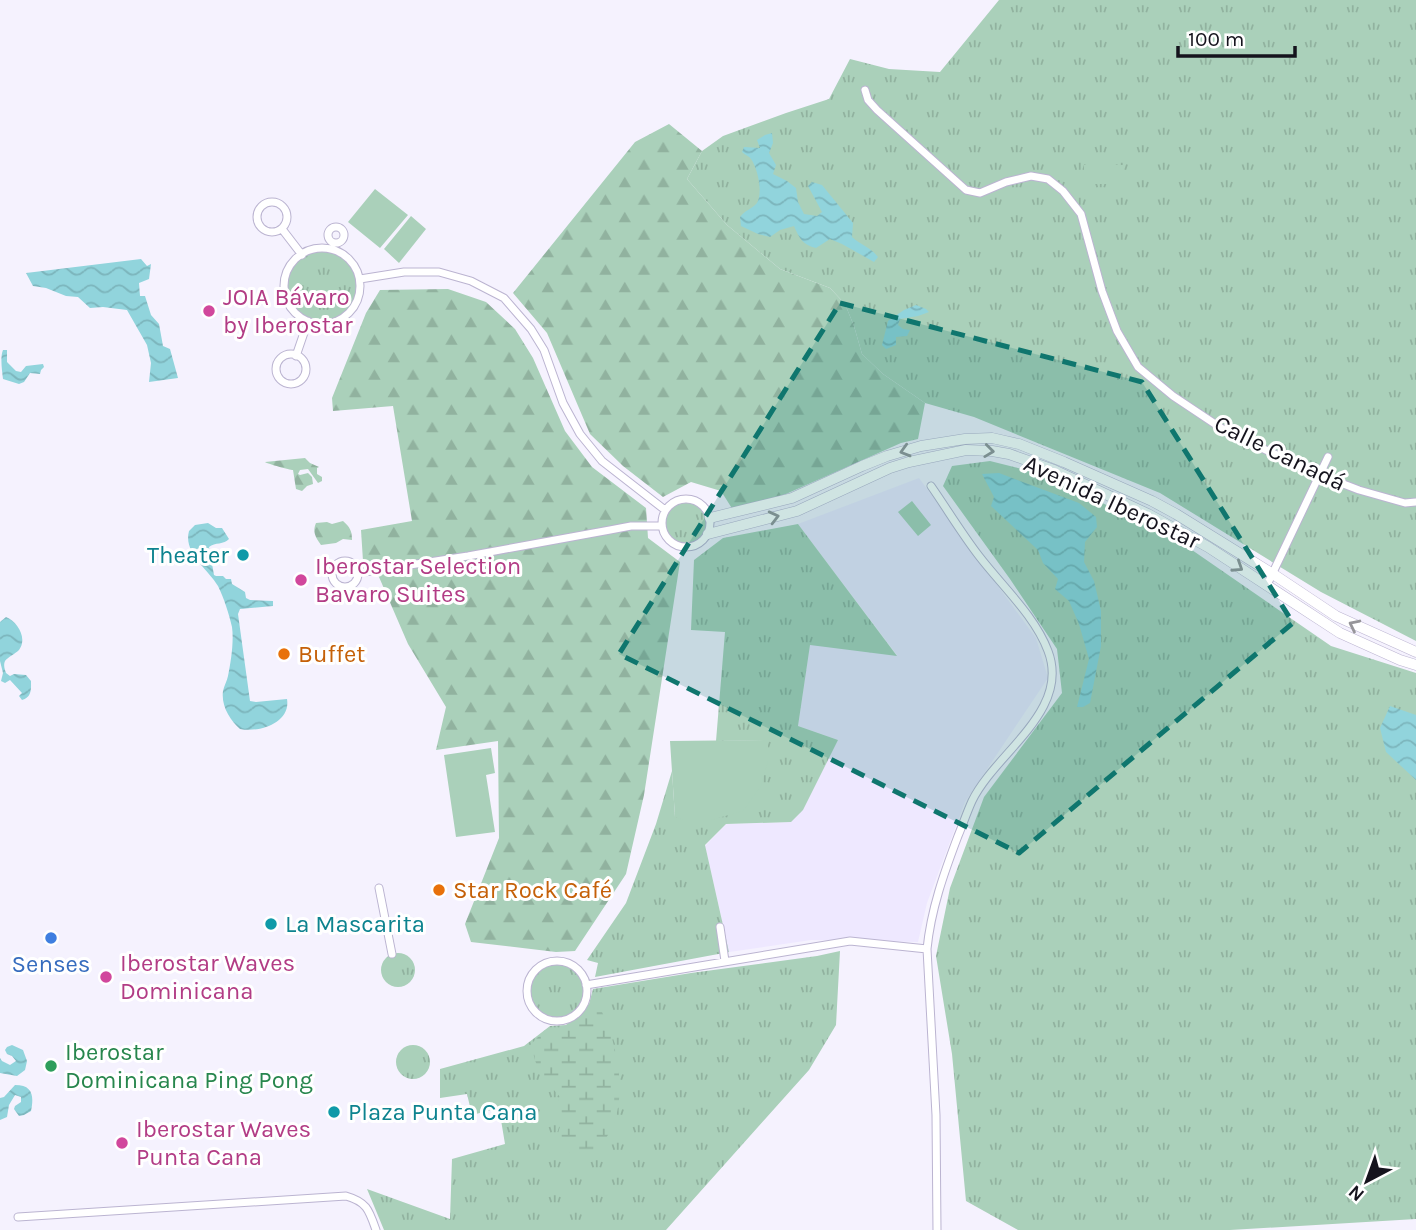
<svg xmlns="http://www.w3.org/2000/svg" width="1416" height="1230" font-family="Karla,sans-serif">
<defs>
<pattern id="grass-tufts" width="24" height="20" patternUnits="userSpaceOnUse" patternTransform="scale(1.75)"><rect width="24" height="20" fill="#aad0ba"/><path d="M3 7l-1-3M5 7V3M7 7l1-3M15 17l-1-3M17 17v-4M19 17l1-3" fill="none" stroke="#91b29f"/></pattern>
<pattern id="forest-firs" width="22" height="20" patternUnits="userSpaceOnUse" patternTransform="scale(1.75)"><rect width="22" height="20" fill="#aad0ba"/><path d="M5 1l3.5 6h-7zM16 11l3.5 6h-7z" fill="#91b29f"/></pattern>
<pattern id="wetland-marsh" width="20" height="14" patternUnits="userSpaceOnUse" patternTransform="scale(1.75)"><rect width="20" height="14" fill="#aad0ba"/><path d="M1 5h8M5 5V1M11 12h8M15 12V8" fill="none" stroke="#91b29f"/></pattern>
<pattern id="water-waves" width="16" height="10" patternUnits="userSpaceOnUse" patternTransform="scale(1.75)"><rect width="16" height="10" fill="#91d4dc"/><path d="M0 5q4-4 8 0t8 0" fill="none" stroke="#7cb5bc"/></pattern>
</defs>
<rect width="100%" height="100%" fill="#f5f2fe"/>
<path fill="#eee8ff" d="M919,478L1036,638L1048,678L965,802L927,903L918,942L811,940L729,952L705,846L726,824L791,822L838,740L798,726L810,644L897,655L798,524Z"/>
<path fill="url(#grass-tufts)" d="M999,0H1416V641L1321,592L1160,493L974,417L925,403L883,374L862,354L854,326L845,304L830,288L780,269L727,225L687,179L702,151L723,136L786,113L829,99L850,59L889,69L940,72Z
M284 286a38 38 0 1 1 76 0a38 38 0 1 1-76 0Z
M990,461L1030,471L1163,530L1331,646L1416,673V1219L1230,1230H1018L966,1201L952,1054L936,956L950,888L984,797L1062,693L1057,649L1010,579L943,486L952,466Z
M662 523a24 24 0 1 1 48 0a24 24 0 1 1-48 0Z
M798,524L897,656L810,645L798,726L838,740L803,810L791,822L726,824L705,845L729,952L595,977L598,963L587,960L626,903L656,824L672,771L675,817L768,740L716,741L725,632L691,630L694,560L723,538Z
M840,951L836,1025L809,1070L666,1230H384L367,1189L450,1219L452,1159L505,1144L499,1108L472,1115L467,1094L440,1098V1069L524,1046L550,1026L566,1025L589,1004L593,989L691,973L817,956Z
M381 970a17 17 0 1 1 34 0a17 17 0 1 1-34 0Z
M527 991a30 30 0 1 1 60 0a30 30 0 1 1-60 0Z
M396 1062a17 17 0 1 1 34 0a17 17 0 1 1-34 0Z"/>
<path fill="url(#forest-firs)" d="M669,124L702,151L687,179L727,225L780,269L830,288L845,304L854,326L862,354L883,374L925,403L918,439L901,443L786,494L733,510L721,491L691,482L663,497L623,466L590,434L547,333L513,293L635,142Z
M448,289L486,302L515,329L533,358L565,431L592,467L646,508L648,538L680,562L644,795L626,874L575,951L556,952L471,942L465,924L499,838L498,741L436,750L446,707L408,644L379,577L363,561L361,530L412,521L393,406L333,411L332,398L366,313L380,290Z
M305,458L310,463L319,467L317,468V474L322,477V481L318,483L308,469L300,470L298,474L300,475L308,473L312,477L313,484L307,486L302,491L296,489L293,470C290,470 268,464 265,462Z
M343,521C350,527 352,531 352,540L343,539L336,543L321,545C316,538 312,532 316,523L327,522L332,524Z"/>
<path fill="url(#wetland-marsh)" d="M588,1009L602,1012C618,1045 630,1105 606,1138C600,1146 590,1152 581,1158L565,1150L556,1140L561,1123L554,1109L560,1097C544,1078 534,1069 532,1043L545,1030L568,1028Z"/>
<path fill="#aad0ba" d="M1084,165H1123V184H1084Z
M375,189L408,215L380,248L348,222Z
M411,216L426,229L399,263L384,249Z
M912,501L931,525L918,536L898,512Z
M768,740V761L761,786L743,811L711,820H683L675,817L670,741Z
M491,748L495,773L486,775L495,832L456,837L444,755Z"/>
<path fill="url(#water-waves)" d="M772,133L773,143L769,153L776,165L773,174L787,181L796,188L798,202L804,214L817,216L822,212L808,186L812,182L822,185L853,223L852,237C861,245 870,247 878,257L874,262L842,244L830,239L816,248C803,245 799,238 794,226L780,230L770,237L758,234L741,226L740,217C745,210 752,209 757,203C763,193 758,169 751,159C749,156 745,155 742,152L744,147L760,148L757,140L765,135Z
M141,259L147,266L151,264L149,279L139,283L140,296H145L151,315L159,324L163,346L170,349L178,378L149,382L151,363L147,345L127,310L103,307L90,308L78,297L66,296L46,288L33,286L26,273Z
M916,305L926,309L929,312L918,316L900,319L898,325L903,329L910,330L907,336L896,337V345L886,349L882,345L888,321L904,310Z
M3,350H7V362L16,371L21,372L26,366L43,364L44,367L41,370L40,374L30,373L24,382L19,384L3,379C2,370 0,357 3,350Z
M999,473L1079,503L1096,517L1097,527L1085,542L1084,562L1094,581L1101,611V646L1090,703L1083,707H1077L1089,659L1079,624L1069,601L1055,589L1058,579L1043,563L1038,550L991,506L994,497L982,474Z
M208,523L216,528H222L229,539C224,545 215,542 209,547L214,575L216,576H223L226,579H231L232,584L245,592L246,598L250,600L273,601V606L240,609L238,614L250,701L256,702L287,699C291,723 259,733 240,729C230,720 221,706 223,691C224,686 227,681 228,676C231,662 234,641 232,627C229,614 224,598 218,586C208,569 183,553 189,531L195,525Z
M6,617C17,621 28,638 19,650C15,654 8,657 5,661C3,665 5,670 6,673L10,676L14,674L26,675L31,681C31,689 32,697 22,700L19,696L22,693L10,680L5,683L1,681L3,673L0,661V622Z
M1390,706L1416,715V780L1386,752L1380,728Z
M12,1045L23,1050L27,1061L25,1070L17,1076L0,1073V1058L2,1061L10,1065L16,1061L12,1056L7,1054L5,1050L7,1047Z
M15,1085C33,1085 34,1096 31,1111L24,1115L19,1116L14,1109L15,1106L21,1102V1097L15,1095L9,1105L7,1117L0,1120V1098L4,1097Z"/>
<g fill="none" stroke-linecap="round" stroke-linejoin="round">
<g stroke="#bbb4d1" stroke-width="9">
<path id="street" d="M865,90L868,100L877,110L966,190L980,193L1006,182L1031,176L1048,179L1063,191L1081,214L1102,291L1117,331L1138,367L1173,396L1227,432L1320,475L1359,490L1405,503L1416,502
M257 217a15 15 0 1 1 30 0a15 15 0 1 1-30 0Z
M328 235a8 8 0 1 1 16 0a8 8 0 1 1-16 0Z
M282,229L302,255
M284 286a38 38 0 1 1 76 0a38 38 0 1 1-76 0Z
M360,279L404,272H439L471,281L504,298L531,329L544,350L563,403L580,434L602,461L665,510
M276 369a15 15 0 1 1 30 0a15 15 0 1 1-30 0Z
M296,356L308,321
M931,486C947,509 962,534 979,556C1002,586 1035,616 1048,651C1071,711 995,753 972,801C967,812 963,824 958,836C944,873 931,909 927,949L936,1115L937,1230
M662 523a24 24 0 1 1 48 0a24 24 0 1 1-48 0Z
M332 574a13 13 0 1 1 26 0a13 13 0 1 1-26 0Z
M358,573L468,556L610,530L631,526H661
M1267,585L1328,457
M379,888L392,954
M720,927L725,961
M527 991a30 30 0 1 1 60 0a30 30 0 1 1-60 0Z
M586,985L850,941L927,949
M18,1217L346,1196C367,1202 369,1210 376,1230"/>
</g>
<g stroke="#bbb4d1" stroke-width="11">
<path id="secondary" d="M710,518L792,498L862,466L887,456L921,446L965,439L992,438L1019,444L1064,462L1152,501L1176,514L1273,574L1336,616L1416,652
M708,534L797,511L890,468L909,462L966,450L992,451L1009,454L1054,470L1148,514L1208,547L1340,633L1400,660L1416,665"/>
</g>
<use href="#street" stroke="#fff" stroke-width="7"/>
<use href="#secondary" stroke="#fff" stroke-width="10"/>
</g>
<defs><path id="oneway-chevron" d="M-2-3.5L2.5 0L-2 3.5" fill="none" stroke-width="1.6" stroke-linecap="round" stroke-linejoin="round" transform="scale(1.75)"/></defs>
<g stroke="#969599">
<use href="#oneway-chevron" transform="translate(905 451) rotate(164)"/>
<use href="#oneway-chevron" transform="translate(989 451) rotate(7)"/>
<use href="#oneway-chevron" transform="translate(774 517) rotate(-14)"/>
<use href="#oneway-chevron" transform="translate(1238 567) rotate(33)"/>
<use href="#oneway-chevron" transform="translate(1354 625) rotate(-154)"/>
</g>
<path fill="#0f766e" fill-opacity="0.2" stroke="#0f766e" stroke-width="5" stroke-dasharray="14 9" stroke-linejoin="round" d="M840,303L1142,382L1293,623L1019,853L619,654Z"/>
<g fill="#d1479c" stroke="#fff" stroke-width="2.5">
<circle cx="209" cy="311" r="7"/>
<circle cx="301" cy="580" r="7"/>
<circle cx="106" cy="977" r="7"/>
<circle cx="122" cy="1143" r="7"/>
</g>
<g fill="#0f9aa8" stroke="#fff" stroke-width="2.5">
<circle cx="243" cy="555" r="7"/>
<circle cx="271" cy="924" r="7"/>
<circle cx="334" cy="1112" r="7"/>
</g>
<g fill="#e8710a" stroke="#fff" stroke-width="2.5">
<circle cx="284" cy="654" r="7"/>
<circle cx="439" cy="890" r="7"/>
</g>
<circle fill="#3f7fe0" stroke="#fff" stroke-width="2.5" cx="51" cy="938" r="7"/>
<circle fill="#2e9e5b" stroke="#fff" stroke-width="2.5" cx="51" cy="1066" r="7"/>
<g text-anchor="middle" stroke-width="6" stroke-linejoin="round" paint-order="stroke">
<g font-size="24" fill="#b23c85" stroke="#fff" text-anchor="start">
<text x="223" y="305">JOIA Bávaro<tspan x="223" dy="28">by Iberostar</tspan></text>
<text x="315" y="574">Iberostar Selection<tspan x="315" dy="28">Bavaro Suites</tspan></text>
<text x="120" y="971">Iberostar Waves<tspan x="120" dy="28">Dominicana</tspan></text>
<text x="136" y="1137">Iberostar Waves<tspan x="136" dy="28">Punta Cana</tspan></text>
</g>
<g font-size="24" fill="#15131d" stroke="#fff">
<text transform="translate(1280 453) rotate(26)" y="8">Calle Canadá</text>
<text transform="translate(1112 502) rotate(25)" y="8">Avenida Iberostar</text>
</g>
<g font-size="24" fill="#0d838f" stroke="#fff" text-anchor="start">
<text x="229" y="563" text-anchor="end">Theater</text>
<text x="285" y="932">La Mascarita</text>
<text x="348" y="1120">Plaza Punta Cana</text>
</g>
<g font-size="24" fill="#c56008" stroke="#fff" text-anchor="start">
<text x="298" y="662">Buffet</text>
<text x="453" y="898">Star Rock Café</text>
</g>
<g font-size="24" fill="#366cbe" stroke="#fff">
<text x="51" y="972">Senses</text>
</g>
<g font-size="24" fill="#27864d" stroke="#fff" text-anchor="start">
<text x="65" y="1060">Iberostar<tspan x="65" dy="28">Dominicana Ping Pong</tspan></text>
</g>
</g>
<g transform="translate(1367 1181) rotate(221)" stroke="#ffffff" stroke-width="5" paint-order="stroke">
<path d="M0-5L12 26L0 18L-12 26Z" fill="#15131d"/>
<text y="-10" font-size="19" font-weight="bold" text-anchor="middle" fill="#15131d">N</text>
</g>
<path d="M1178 46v10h117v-10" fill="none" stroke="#15131d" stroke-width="3.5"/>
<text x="1188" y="46" font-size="21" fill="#15131d" stroke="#ffffff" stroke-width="5" paint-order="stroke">100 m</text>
</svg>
